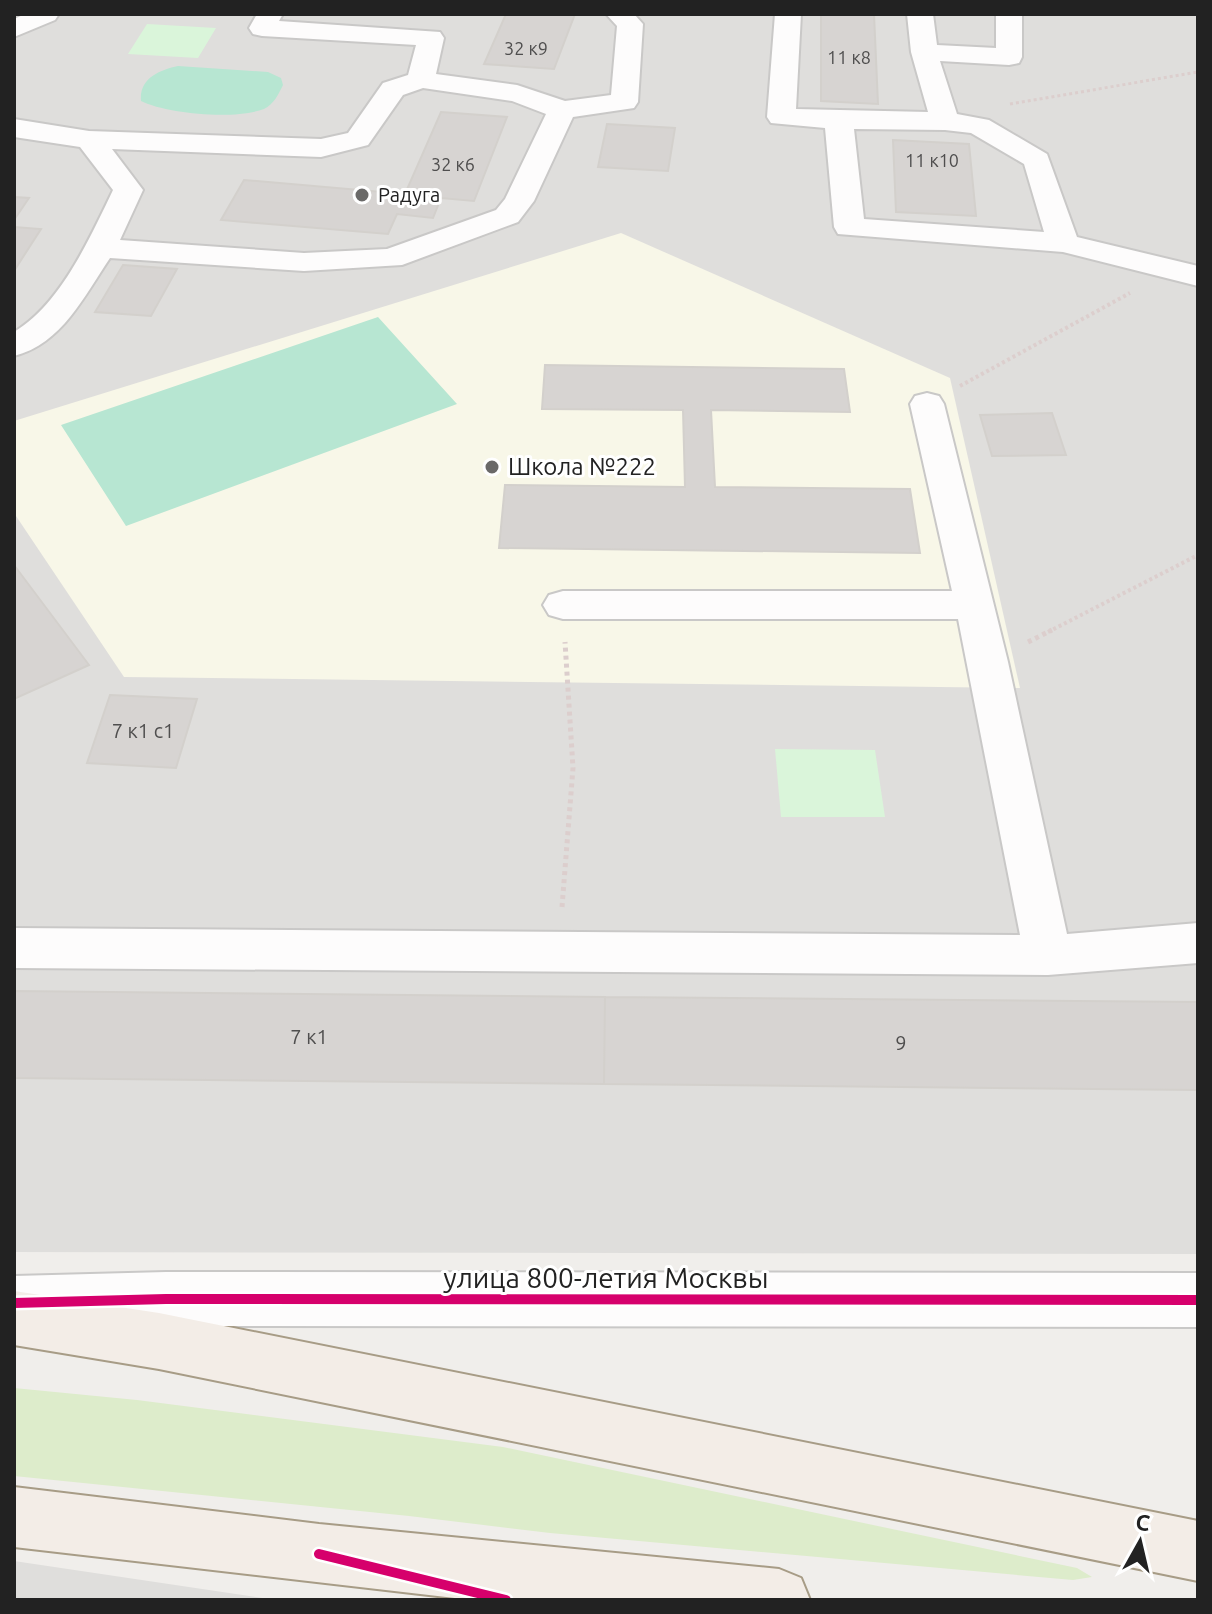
<svg xmlns="http://www.w3.org/2000/svg" width="1212" height="1614" font-family="Ubuntu,sans-serif">
<rect width="100%" height="100%" fill="#f0eeeb"/>
<path fill="#dfdedc" d="M14,14H1198V1254L14,1252Z
M14,1561L276,1600H14Z"/>
<path fill="#f8f7e8" d="M621,233L950,378L1020,688L124,677L14,513V421Z"/>
<path fill="#ddeccb" d="M14,1388L137,1400L503,1447L1077,1568L1092,1577L1073,1580L550,1533L409,1516L14,1476Z"/>
<path fill="#daf5da" d="M147,24L216,28L198,58L128,54Z
M775,749L875,750L885,817H781Z"/>
<path fill="#b7e6d2" d="M178,66L268,72L281,78L283,85C278,95 274,104 264,109C235,120 167,114 141,101C139,78 160,70 178,66Z
M378,317L457,404L126,526L61,425Z"/>
<path fill="#d7d4d2" stroke="#d3d0cc" stroke-width="2" d="M506,14H575L554,69L484,64Z
M821,14H874L878,104L821,101Z
M441,112L507,117L474,201L441,198L433,218L397,214L388,234L221,220L244,180L405,194Z
M607,124L675,128L668,171L598,167Z
M893,140L969,144L976,216L896,212Z
M14,197L29,198L14,220Z
M14,227L41,229L14,271Z
M123,265L177,269L151,316L95,312Z
M545,365L844,369L850,412L711,410L715,487L910,489L920,553L499,548L505,485L685,487L683,410L542,409Z
M1052,413L1066,455L992,456L980,415Z
M14,565L89,665L14,699Z
M110,695L197,699L176,768L87,763Z
M14,991L605,997L604,1084L14,1078Z
M605,997L1198,1002V1090L604,1084Z"/>
<g fill="none" stroke-linecap="round" stroke-linejoin="round">
<g stroke="#c9c8c7" stroke-width="4">
<path id="minor" d="M25,14H59L55,20L14,37V19Z
M257,14H283L279,21L440,32L444,38L436,74L517,85L565,101L611,95L617,26L606,14H634L643,24L638,102L634,108L573,117L534,201L518,222L402,265L304,271L110,258C84,296 62,344 14,356V332C60,305 90,238 113,190L80,147L14,137V119L89,131L321,139L348,133L383,83L408,75L416,45L262,36L253,34L249,28ZM423,88L512,101L546,114L505,199L496,210L387,249L304,253L120,240L143,190L112,149L321,157L368,145L403,95Z
M775,14H801L796,109L928,112L911,52L907,14H933L937,45L996,48V14H1022V57L1019,63L1009,65L940,61L957,114L989,120L1047,154L1077,237L1198,266V286L1063,252L838,234L834,227L825,128L771,123L767,117ZM854,129L945,130L971,133L1024,164L1044,232L864,219Z
M927,393L939,396L944,404L1008,662L1067,934L1198,923V963L1048,975L14,968V928L1020,935L958,619H563L549,615L543,605L549,595L563,591H952L910,404L915,396Z
M166,1272L1198,1273V1327L166,1326L14,1330V1276Z"/>
</g>
<g stroke="#a79c86" stroke-width="4">
<path id="major" d="M14,1291L159,1313L1198,1521V1581L159,1369L14,1345Z
M14,1487L319,1524L779,1569L801,1578L810,1600H472L14,1547Z"/>
</g>
<path stroke="#dccecd" stroke-width="3" stroke-dasharray="3 3" stroke-linecap="butt" d="M1010,104L1198,72"/>
<path stroke="#dccecd" stroke-width="4" stroke-dasharray="3 3" stroke-linecap="butt" d="M960,386L1130,293
M1048,632L1198,555"/>
<path stroke="#dccecd" stroke-width="5" stroke-dasharray="4 4" stroke-linecap="butt" d="M1028,642L1052,630
M562,907L573,768L565,642"/>
<use href="#minor" fill="#fdfcfc" fill-rule="evenodd"/>
<use href="#major" fill="#f3ede7" fill-rule="evenodd"/>
<g stroke="#fff" stroke-width="15">
<path id="cycleway" d="M14,1303L166,1299L1198,1300
M319,1554L506,1600"/>
</g>
<use href="#cycleway" stroke="#d6006c" stroke-width="10"/>
</g>
<g fill="#6a6968" stroke="#fff" stroke-width="3">
<circle cx="362" cy="195" r="8"/>
<circle cx="492" cy="467" r="8"/>
</g>
<g text-anchor="middle" stroke-width="6" stroke-linejoin="round" paint-order="stroke">
<g font-size="18" fill="#4f4e4e">
<text x="526" y="55">32 к9</text>
<text x="849" y="64">11 к8</text>
<text x="932" y="167">11 к10</text>
<text x="453" y="171">32 к6</text>
</g>
<g font-size="20" fill="#222" stroke="#fff" text-anchor="start">
<text x="378" y="202">Радуга</text>
</g>
<g font-size="20" fill="#4f4e4e">
<text x="143" y="738">7 к1 с1</text>
<text x="309" y="1044">7 к1</text>
<text x="901" y="1050">9</text>
</g>
<g font-size="24" fill="#222" stroke="#fff" text-anchor="start">
<text x="508" y="475">Школа №222</text>
</g>
<g font-size="28" fill="#222" stroke="#fff">
<text x="606" y="1288">улица 800-летия Москвы</text>
</g>
</g>
<rect width="1212" height="1614" fill="none" stroke="#222222" stroke-width="32"/>
<g transform="translate(1140 1542) rotate(8)" stroke="#ffffff" stroke-width="6" paint-order="stroke">
<path d="M0-6L14 30L0 20L-14 30Z" fill="#222222"/>
<text y="-12" font-size="22" font-weight="bold" text-anchor="middle" fill="#222222">С</text>
</g>
</svg>
